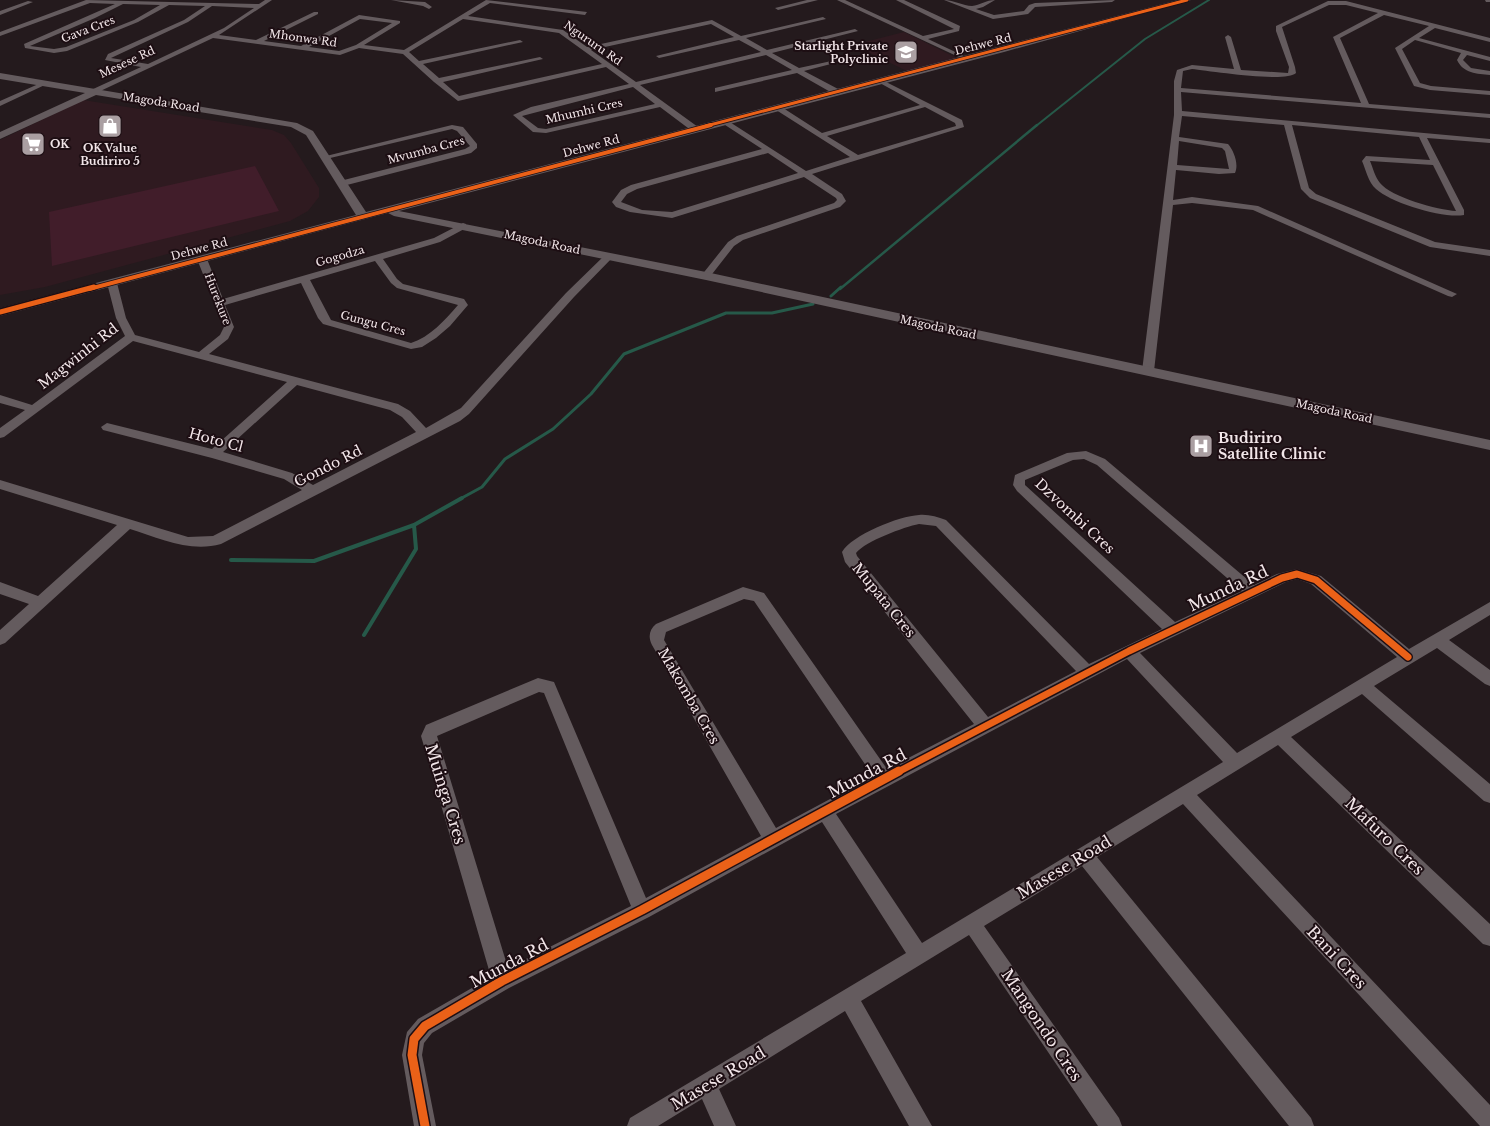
<svg xmlns="http://www.w3.org/2000/svg" width="1490" height="1126" font-family="'Libre Baskerville',serif">
<rect width="100%" height="100%" fill="#241a1d"/>
<path fill="#2f1a20" d="M904,32L959,59L909,72L853,45Z
M83,100L272,130L284,135L291,143L319,188V197L308,211L290,221L45,287L0,295V140Z"/>
<path fill="#411d2a" d="M255,166L279,211L52,266L49,212Z"/>
<g fill="none" stroke-linecap="round" stroke-linejoin="round">
<path stroke="#265949" stroke-width="2" d="M1036,126L1145,39L1209,0"/>
<path stroke="#265949" stroke-width="2.5" d="M840,289L1037,125"/>
<path stroke="#265949" stroke-width="3" d="M831,296L841,287
M460,499L482,487L505,459L553,429L591,394L624,354L726,313H772L813,304"/>
<path stroke="#265949" stroke-width="4" d="M231,560L314,561L414,525L462,498
M364,635L416,549L414,525"/>
<path fill="#645b5e" fill-rule="evenodd" d="M86,0L259,4L265,0H272L219,35L256,40L314,12H318V14L264,41L301,46L359,15L400,21V23L364,45L404,50L486,0L587,12L585,15L490,3L468,16L563,30L587,47L712,20L741,36L823,17L826,19L746,38L767,50L855,29L858,31L772,53L799,68L850,57V59L804,71L840,90V94H834L797,73L715,92V88L792,70L766,55L640,85L698,127V131H692L660,107L546,133L533,132L513,115L531,107L629,84L606,67L458,101L434,82L403,54L359,48L340,55L213,38L94,94L90,92L91,90L141,67L105,60L108,54L184,20L205,6L169,5L138,22L67,51L54,53L25,48L24,44L115,4L90,3L0,36V32ZM123,4L160,5L134,20L66,47L54,49L30,46L95,18ZM212,6L254,8L224,28L148,64L111,58L188,22ZM360,19L392,23L356,45L339,51L309,47ZM463,19L559,33L602,64L459,96L443,82L543,59L540,57L439,78L423,64L523,42L520,40L419,61L409,52ZM711,24L734,37L656,56L659,58L739,40L761,52L636,82L591,50ZM633,87L655,104L546,129L538,128L522,116Z
M391,0L425,2L432,7L429,9L423,6Z
M807,0H818L778,10L775,8Z
M837,0H845L923,36L954,29L896,0H904L960,26L959,31L928,39L968,58L963,59Z
M944,0C954,0 963,6 972,6C980,5 986,0 995,0L983,7L976,9L994,15L1024,11L1029,5L1035,3L1115,0L1112,2L1035,7L1028,14L993,19Z
M28,1L33,2L0,15V11Z
M1328,1H1346L1490,38V42L1435,28L1419,38L1490,57V61L1467,55L1463,60L1471,68L1490,71V75C1477,74 1463,73 1457,60L1461,53L1415,40L1402,49L1420,83L1431,86L1490,91V95L1430,90L1414,86L1395,48L1429,26L1384,15L1340,38L1369,104L1490,114V118L1181,92L1182,111L1490,139V143L1427,138L1464,210V215C1444,219 1391,203 1376,189C1368,182 1366,170 1362,161L1366,156L1430,160L1419,137L1292,125L1309,188L1316,194L1435,242L1490,250V256L1430,247L1310,198L1301,189L1284,125L1182,116L1179,137L1228,144C1234,151 1239,164 1235,173L1219,174L1176,170L1173,200L1192,197L1258,206L1457,294L1452,297L1448,296L1253,210L1192,203L1173,205L1154,371L1148,374L1144,373L1142,371L1174,115V81L1177,70L1192,65L1234,69L1225,37L1228,35L1231,37L1241,70L1288,73L1289,67L1276,31V26ZM1329,5H1346L1378,13L1333,37L1361,103L1181,88L1183,71L1192,69C1210,71 1286,83 1296,73L1295,67L1282,27ZM1179,141L1222,148L1225,151L1229,169L1177,165ZM1370,161L1433,165L1456,211C1438,210 1391,197 1380,183C1375,177 1373,168 1370,161Z
M880,79L962,120L964,127L812,174L842,194L846,201L840,207L743,240L734,246L709,278L706,279L701,276L728,242L737,236L834,203L837,200L836,198L804,177L672,218L630,212L616,207L612,202L621,190L631,185L762,149L722,123L721,121L725,119L806,171L850,157L773,108L780,106L822,133L920,105L878,82V80ZM925,107L955,123L956,126L858,155L827,136ZM768,153L798,173L672,212L642,210L621,202L627,194L637,189Z
M43,82L49,83L0,106V101Z
M452,125L463,127L477,144V148L471,153L343,186L340,185V181L465,149L470,146L457,131L452,129L326,159L322,157Z
M463,223L466,224V228L440,242L383,259L397,279L403,284L464,299L468,305L450,326L436,338L422,347L411,349L323,324L318,318L301,283L225,305L234,327L228,339L209,354L398,404L410,411L426,428L461,408L566,293L605,255L608,254L613,257L574,297L469,414L460,421L221,544C190,553 159,538 130,529L5,643L0,645V630L29,604L0,594V582L38,596L117,525L0,489V480L188,537L213,536L302,490L284,479L212,458L103,430L101,427L107,423L212,449L287,382L133,341L4,437L0,438V428L25,410L0,403V395L32,405L125,336L116,318L107,283L109,281L112,280L117,283L126,318L135,335L199,352L220,335L224,327L197,259L199,257H205L207,259L223,299L434,238ZM375,261L391,283L397,288L458,305C445,320 430,337 411,343L331,320L310,280ZM297,385L390,410L402,417L416,432L313,485L292,473L223,452Z
M1086,451L1105,459L1254,585L1277,574L1297,569L1321,576L1409,649L1490,602V615L1449,640L1490,670V686L1485,684L1437,648L1374,686L1490,784V803L1484,801L1362,694L1291,737L1490,924V946L1483,944L1278,745L1197,795L1490,1105V1126H1480L1183,804L1097,857L1311,1118L1314,1126H1289L1082,866L984,926L1119,1118L1122,1126H1098L969,935L861,1001L932,1126H909L845,1011L719,1089L736,1126H714L702,1099L658,1126H627L630,1118L906,953L822,822L649,917L509,988L432,1033L424,1043L422,1055L436,1126H414L402,1055L407,1032L418,1019L491,977L421,736L426,725L538,678L554,682L646,898L761,836L652,645C648,637 649,630 656,624L743,587L764,593L887,769L974,724L845,562L842,552C852,535 899,516 919,515C928,514 937,517 946,520L1089,664L1162,629L1017,491L1013,485L1015,475L1067,453ZM1084,459L1097,465L1242,591L1175,622L1025,485V480L1073,460ZM919,524L936,526L1076,671L988,717L857,556L856,553C866,541 904,527 919,524ZM1297,579L1311,584L1397,657L1237,753L1140,653L1286,582ZM744,599L754,601L873,776L776,828L664,640L666,632ZM1127,659L1223,762L922,943L836,814ZM539,692L544,693L631,906L508,968L437,736Z"/>
<path fill="#645b5e" fill-rule="evenodd" d="M1178,0H1191L1004,52L399,211L706,272L1490,440V450L706,280L394,216L388,213L0,316V308L356,215L306,135L291,127L96,95L0,139V132L85,93L0,79V73L297,123L313,131L366,212Z
M1485,0H1490V2H1486Z"/>
<g stroke="#1d0e13" stroke-width="4.5">
<path id="cycleway-far4" d="M706,126L1187,0"/>
</g>
<g stroke="#1d0e13" stroke-width="5.5">
<path id="cycleway-far3" d="M89,289L711,125"/>
</g>
<g stroke="#1d0e13" stroke-width="8">
<path id="cycleway-far2" d="M0,312L94,287"/>
</g>
<g stroke="#1d0e13" stroke-width="10">
<path id="cycleway-far1" d="M896,773L1129,651L1282,578L1297,574L1316,580L1408,657"/>
</g>
<g stroke="#1d0e13" stroke-width="12">
<path id="cycleway" d="M425,1126L412,1055L414,1039L425,1026L502,981L642,910L899,771"/>
</g>
<use href="#cycleway-far4" stroke="#ea6118" stroke-width="3"/>
<use href="#cycleway-far3" stroke="#ea6118" stroke-width="4"/>
<use href="#cycleway-far2" stroke="#ea6118" stroke-width="5"/>
<use href="#cycleway-far1" stroke="#ea6118" stroke-width="7"/>
<use href="#cycleway" stroke="#ea6118" stroke-width="9"/>
</g>
<defs>
<g id="school-square" transform="scale(1.25)"><rect x="-9" y="-9" width="18" height="18" rx="4" fill="#aa9fa2" stroke="#1d0e13"/><path d="M0-5L7-2L0 1L-7-2ZM-4 1L0 2.5L4 1V4Q0 6-4 4Z" fill="#fff"/></g>
<g id="shop-square" transform="scale(1.25)"><rect x="-9" y="-9" width="18" height="18" rx="4" fill="#aa9fa2" stroke="#1d0e13"/><path d="M-5-2.5h2.3a2.7 3.5 0 0 1 5.4 0H5L5.5 6h-11ZM-1.5-2.5h3a1.5 2.3 0 0 0-3 0Z" fill="#fff"/></g>
<g id="supermarket-square" transform="scale(1.25)"><rect x="-9" y="-9" width="18" height="18" rx="4" fill="#aa9fa2" stroke="#1d0e13"/><path d="M-6-5.5h2.5l.6 2H6L4.5 2H-2.5L-4.4-4H-6ZM-1.5 3.2a1.3 1.3 0 1 0 .1 0ZM3 3.2a1.3 1.3 0 1 0 .1 0Z" fill="#fff"/></g>
<g id="hospital-square" transform="scale(1.25)"><rect x="-9" y="-9" width="18" height="18" rx="4" fill="#aa9fa2" stroke="#1d0e13"/><path d="M-5-5h3v3.5h4V-5h3V5h-3V1.5h-4V5h-3Z" fill="#fff"/></g>
</defs>
<g fill-rule="evenodd">
<use href="#school-square" x="906" y="52"/>
<use href="#shop-square" x="110" y="126"/>
<use href="#supermarket-square" x="33" y="144"/>
<use href="#hospital-square" x="1201" y="446"/>
</g>
<g text-anchor="middle" stroke-width="4" stroke-linejoin="round" paint-order="stroke">
<g font-size="11" fill="#f2e6e9" stroke="#1d0e13">
<text transform="translate(88 29) rotate(-21)" y="4">Gava Cres</text>
<text transform="translate(303 38) rotate(8)" y="4">Mhonwa Rd</text>
<text transform="translate(593 43) rotate(35)" y="4">Ngururu Rd</text>
<text transform="translate(983 44) rotate(-14)" y="4">Dehwe Rd</text>
<text transform="translate(127 62) rotate(-25)" y="4">Mesese Rd</text>
<text transform="translate(161 102) rotate(9)" y="4">Magoda Road</text>
<text transform="translate(584 111) rotate(-13)" y="4">Mhumhi Cres</text>
<text transform="translate(591 146) rotate(-15)" y="4">Dehwe Rd</text>
<text transform="translate(426 150) rotate(-15)" y="4">Mvumba Cres</text>
<text transform="translate(542 242) rotate(12)" y="4">Magoda Road</text>
<text transform="translate(199 249) rotate(-15)" y="4">Dehwe Rd</text>
<text transform="translate(340 256) rotate(-16)" y="4">Gogodza</text>
<text transform="translate(218 299) rotate(69)" y="4">Hurekure</text>
<text transform="translate(373 323) rotate(15)" y="4">Gungu Cres</text>
<text transform="translate(938 327) rotate(12)" y="4">Magoda Road</text>
<text transform="translate(1334 411) rotate(12)" y="4">Magoda Road</text>
</g>
<g font-size="11" font-weight="bold" fill="#f2e6e9" stroke="#1d0e13" text-anchor="end">
<text x="888" y="50">Starlight Private<tspan x="888" dy="13">Polyclinic</tspan></text>
<text x="50" y="148" text-anchor="start">OK</text>
<text x="110" y="152" text-anchor="middle">OK Value<tspan x="110" dy="13">Budiriro 5</tspan></text>
</g>
<g font-size="14" fill="#f2e6e9" stroke="#1d0e13">
<text transform="translate(78 356) rotate(-38)" y="5">Magwinhi Rd</text>
<text transform="translate(216 440) rotate(15)" y="5">Hoto Cl</text>
<text transform="translate(328 466) rotate(-27)" y="5">Gondo Rd</text>
<text transform="translate(1075 516) rotate(43)" y="5">Dzvombi Cres</text>
<text transform="translate(884 600) rotate(51)" y="5">Mupata Cres</text>
<text transform="translate(689 696) rotate(60)" y="5">Makomba Cres</text>
</g>
<g font-size="14" font-weight="bold" fill="#f2e6e9" stroke="#1d0e13" text-anchor="start">
<text x="1218" y="443">Budiriro<tspan x="1218" dy="16">Satellite Clinic</tspan></text>
</g>
<g font-size="16" fill="#f2e6e9" stroke="#1d0e13">
<text transform="translate(1228 588) rotate(-25)" y="6">Munda Rd</text>
<text transform="translate(867 773) rotate(-28)" y="6">Munda Rd</text>
<text transform="translate(446 794) rotate(73)" y="6">Muinga Cres</text>
<text transform="translate(1385 836) rotate(44)" y="6">Mafuro Cres</text>
<text transform="translate(1064 867) rotate(-31)" y="6">Masese Road</text>
<text transform="translate(1337 957) rotate(47)" y="6">Bani Cres</text>
<text transform="translate(509 963) rotate(-28)" y="6">Munda Rd</text>
<text transform="translate(1042 1025) rotate(56)" y="6">Mangondo Cres</text>
<text transform="translate(718 1078) rotate(-31)" y="6">Masese Road</text>
</g>
</g>
</svg>
